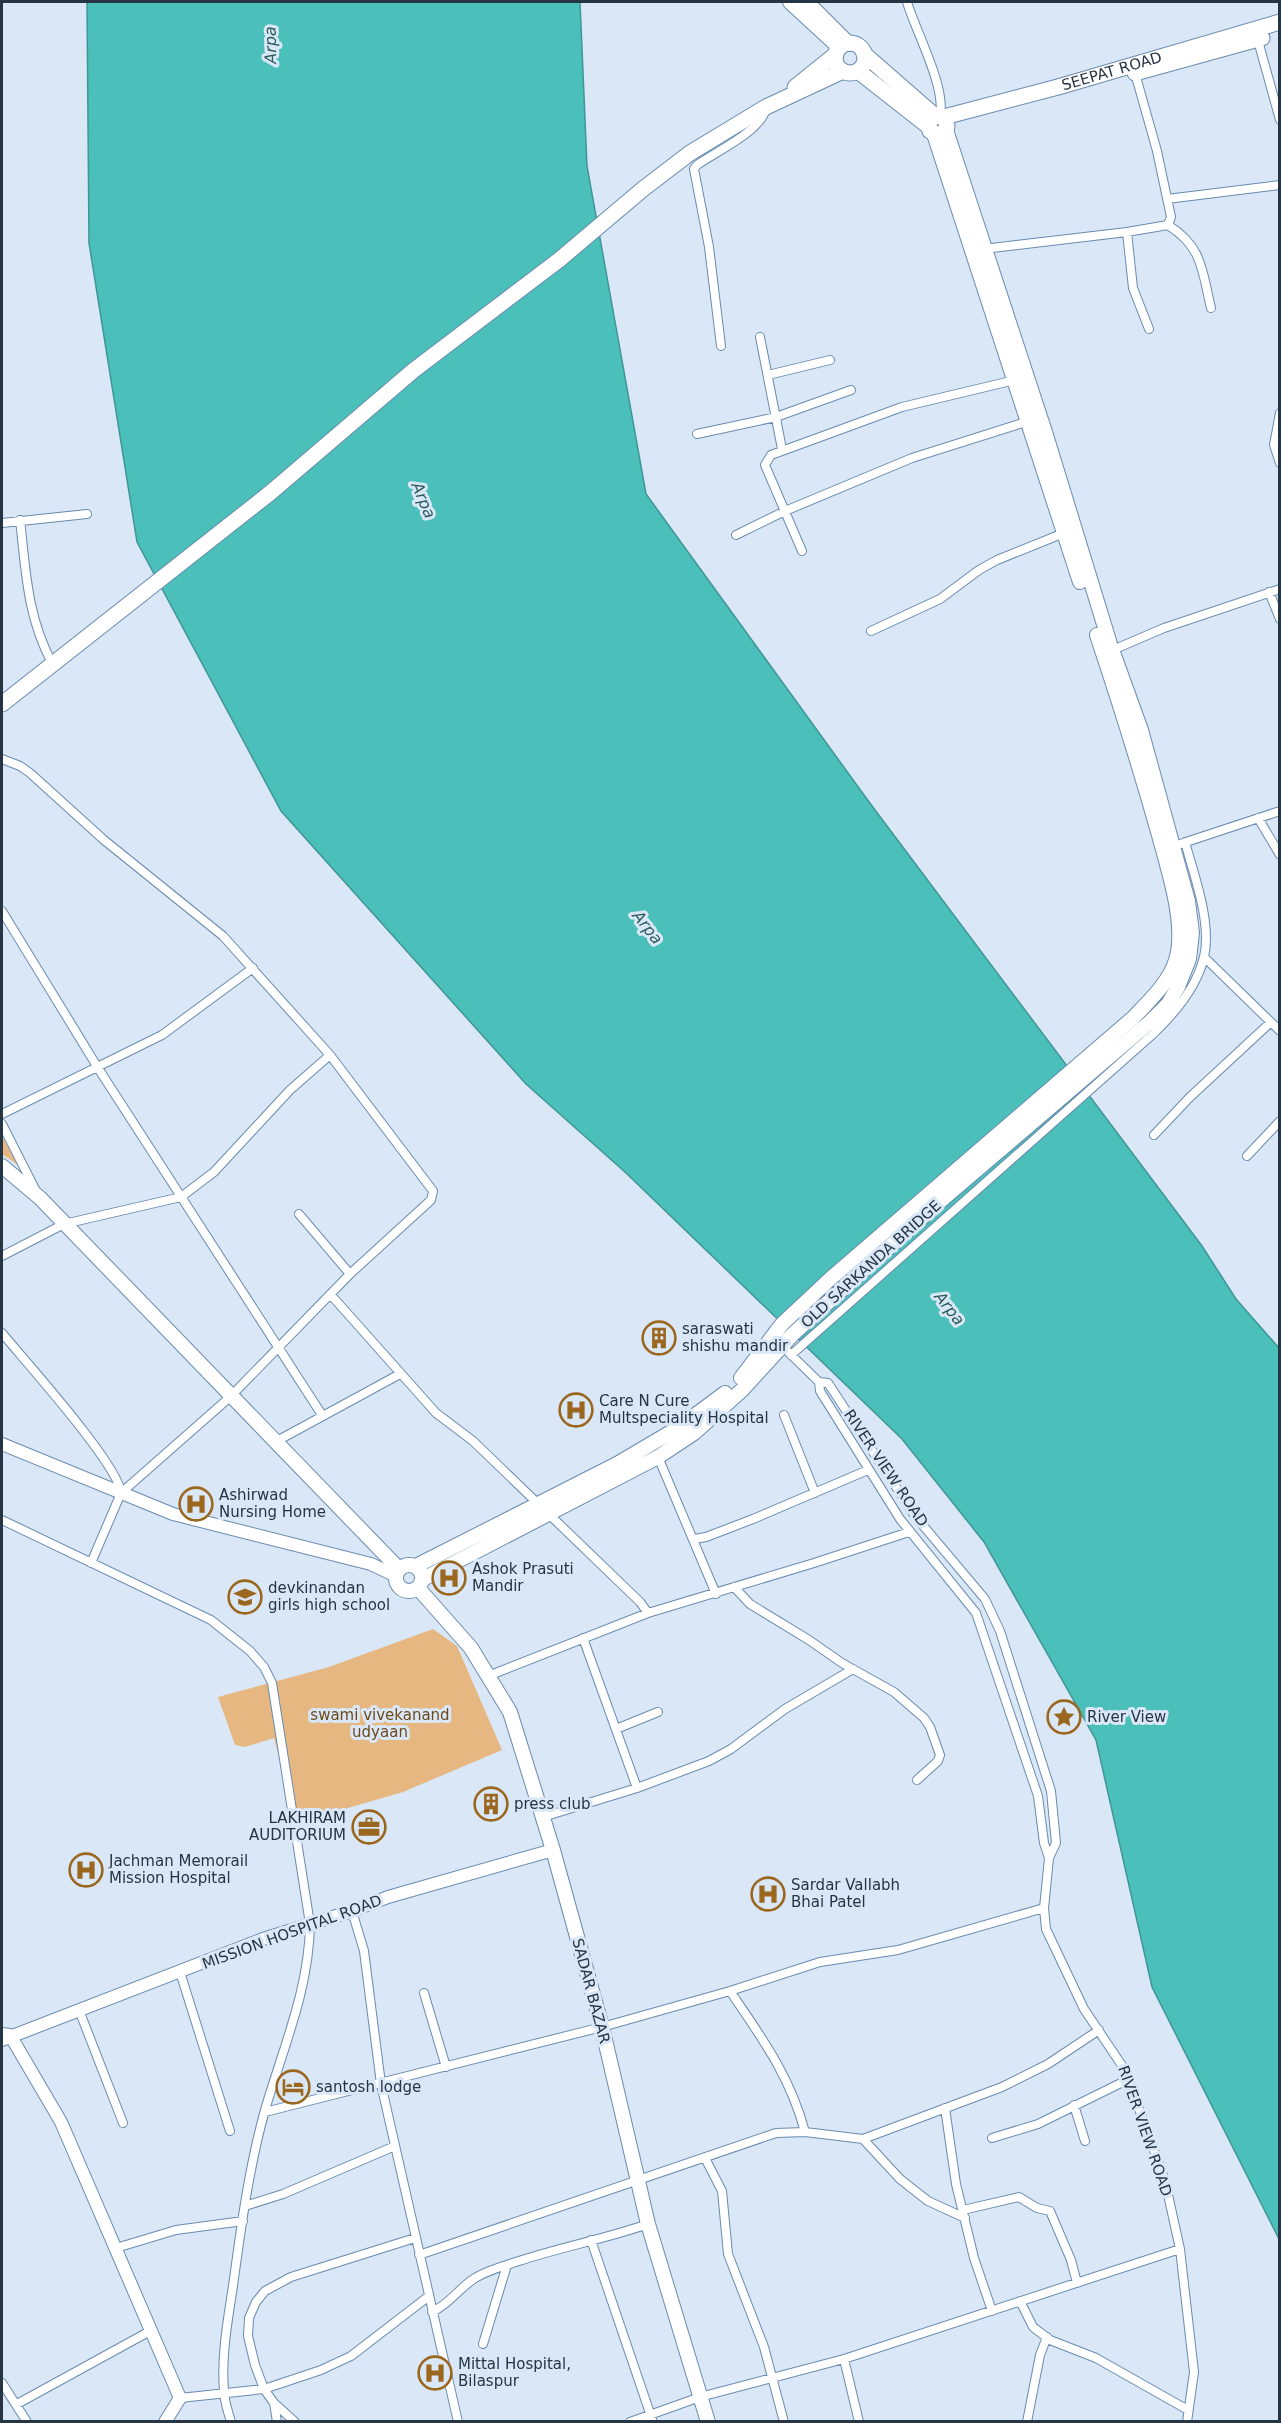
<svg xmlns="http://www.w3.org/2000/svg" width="1281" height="2423" font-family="'DejaVu Sans',sans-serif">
<rect width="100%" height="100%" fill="#d9e7f7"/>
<path fill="#e6b780" d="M2,1136L18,1165L2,1154Z
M433,1629L457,1646L502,1750L403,1792L296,1823L274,1738L245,1747L235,1745L218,1697L329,1667Z"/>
<path fill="#4bbfb9" stroke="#409696" stroke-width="1.5" d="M87,2H580L587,166L646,494L872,806L1202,1246L1236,1299L1279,1348V2239L1152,1987L1096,1740L984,1542L902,1439L625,1172L526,1084L281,811L137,542L89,243Z"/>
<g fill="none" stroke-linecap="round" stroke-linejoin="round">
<g stroke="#698baf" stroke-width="10">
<path id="street" d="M907,2C916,32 946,87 940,115
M1257,37L1280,120
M1167,199L1280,185
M1168,225C1203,247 1202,271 1211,308
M1127,232L1133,288L1149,329
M983,249L1127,232L1168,225L1171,217L1157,151L1135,73
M760,337L782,449
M721,346L709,247L694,169L697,165C715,152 764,130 766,107
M768,375L830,360
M1280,413L1274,445L1280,463
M697,434L776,417L851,390
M20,520C26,572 27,616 52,663
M2,523L87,514
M736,535L785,511L912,458L1032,420
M802,551L765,465L771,455L902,407L1015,380
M1269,592L1280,619
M871,631L940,599L979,570L997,560L1064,533
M1108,652L1164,628L1280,589
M2,759L20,766L30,773L104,840L223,936L330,1055L433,1191L431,1200L350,1274L230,1397L121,1493L91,1563
M1258,818L1280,855
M1180,844L1280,811
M2,911L98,1068L322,1415
M1204,957L1280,1031
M2,1114L162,1035L253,968
M2,1124L36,1191
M1154,1135L1190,1097L1270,1023
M1247,1156L1280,1121
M299,1214L350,1274
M2,1256L64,1224L181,1197L214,1172L290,1090L330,1055
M331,1295L436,1413L473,1441L640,1602L648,1613
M2,1333C24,1360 119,1465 121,1493
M782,1346L819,1382L828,1383L915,1516L985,1599L1000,1631L1051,1791L1056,1843L1049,1858L1044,1908L1046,1929L1084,2009L1125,2070L1165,2181L1180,2249L1194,2372L1187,2422
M791,1355L1153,1034C1174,1014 1197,987 1204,957C1212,923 1194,875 1185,842
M819,1382L820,1391L900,1519L976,1613L1038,1796L1044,1843L1049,1858
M784,1415L815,1493
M275,1442L400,1374
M658,1457L716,1594
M2,1520L211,1620L250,1651L264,1667L272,1683L310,1924C309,1990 283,2048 265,2110C249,2167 241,2227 233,2286C228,2319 221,2356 224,2390C224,2401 228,2411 231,2422
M694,1539L706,1537L753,1519L868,1470
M734,1587L750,1604L809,1640L842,1663L894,1692L924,1718L930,1727L940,1755L938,1761L917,1780
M583,1638L637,1788
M488,1676L648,1613L814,1563L909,1532
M616,1729L658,1712
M543,1817L637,1788L709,1761L731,1749L785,1709L853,1669
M352,1911L364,1951L381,2084L458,2422
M180,1972L230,2131
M730,1991C762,2038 790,2076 805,2132
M424,1993L446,2067
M79,2010L123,2123
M1074,2105L1085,2141
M945,2108L956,2184L974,2258L992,2311
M265,2112L602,2027L730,1991L820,1962L898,1950L1044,1908
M992,2138L1038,2124L1129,2079
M863,2139L900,2179L928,2201L965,2218
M705,2158L722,2191L728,2254L764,2347L784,2422
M245,2206L283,2194L395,2146
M963,2210L1019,2197L1037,2208L1050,2211L1071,2260L1077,2283
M415,2238L291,2277L265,2291L256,2302L249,2318L248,2336L255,2365L264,2389L321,2370L351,2356L429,2296
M591,2240L653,2422
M116,2248L176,2230L243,2221
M419,2255L776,2133L805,2132L863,2139L1002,2087L1048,2064L1099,2030
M1020,2301L1033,2327L1050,2340L1096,2358L1188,2410
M432,2312C450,2304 459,2288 475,2278C488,2270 504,2266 519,2261C561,2247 605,2239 648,2224
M483,2344L507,2265
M844,2359L859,2422
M2,2383L27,2422
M180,2398L264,2389L274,2403L295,2422
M274,2403L277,2422
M17,2404L152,2330
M630,2422L700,2397L844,2359L1180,2249
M1027,2422L1040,2355L1047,2337"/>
</g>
<g stroke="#698baf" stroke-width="14">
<path id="secondary" d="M2,1444L173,1514L371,1564L396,1576
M2,2034L10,2035L61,2122L180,2398L165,2422
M2,2040L263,1939L352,1911L388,1897L553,1850"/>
</g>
<g stroke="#698baf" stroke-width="16">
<path id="primary" d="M790,2L840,48
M807,2L849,44
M934,134L1080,582
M2,1166L40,1198L399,1569
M741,1378L782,1324L830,1279L1133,1018C1149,1001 1169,983 1176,960C1187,925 1168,870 1159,835C1140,768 1119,701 1097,635
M396 1578a13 13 0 1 1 26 0a13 13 0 1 1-26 0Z
M416,1566L617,1464L678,1428L725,1393
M423,1579L658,1457L694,1433L742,1390L793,1334L937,1204L1150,1022L1168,1004L1178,987L1189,959L1192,933L1188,901L1141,730L1110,644L1046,435L946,130
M418,1588L471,1648L510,1712L553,1850L602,2027L648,2224L708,2422"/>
</g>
<g stroke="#698baf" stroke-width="17">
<g id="highway">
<circle cx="850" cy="58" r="15"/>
<path d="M864,54L935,116L944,117L947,126L946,130L938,135L930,131L929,122L935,116"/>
<path d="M858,71L928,126"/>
<path d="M1135,73L1262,38"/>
<path d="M795,87L836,54"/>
<path id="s1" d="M944,117L1058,87L1280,22"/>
<path d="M2,704L270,493L414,370L559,260L643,189L690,153L766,107L843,71"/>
</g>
</g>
<use href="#street" stroke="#fff" stroke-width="8"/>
<use href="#secondary" stroke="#fff" stroke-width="12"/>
<use href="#primary" stroke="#fff" stroke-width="14"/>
<use href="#highway" stroke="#fff" stroke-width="15"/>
</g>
<defs>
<g id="building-ring" transform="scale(1.725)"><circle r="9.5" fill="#d9e7f7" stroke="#9b661d" stroke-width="1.5"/><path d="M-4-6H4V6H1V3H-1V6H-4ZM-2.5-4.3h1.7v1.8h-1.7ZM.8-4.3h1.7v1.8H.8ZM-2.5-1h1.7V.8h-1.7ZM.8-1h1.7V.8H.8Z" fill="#9b661d"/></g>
<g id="hospital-ring" transform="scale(1.725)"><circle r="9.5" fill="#d9e7f7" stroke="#9b661d" stroke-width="1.5"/><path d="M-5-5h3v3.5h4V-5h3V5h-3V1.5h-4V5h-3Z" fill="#9b661d"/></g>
<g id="school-ring" transform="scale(1.725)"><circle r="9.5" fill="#d9e7f7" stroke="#9b661d" stroke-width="1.5"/><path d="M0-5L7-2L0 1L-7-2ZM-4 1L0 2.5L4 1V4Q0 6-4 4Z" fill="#9b661d"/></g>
<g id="sight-ring" transform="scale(1.725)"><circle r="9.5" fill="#d9e7f7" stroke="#9b661d" stroke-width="1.5"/><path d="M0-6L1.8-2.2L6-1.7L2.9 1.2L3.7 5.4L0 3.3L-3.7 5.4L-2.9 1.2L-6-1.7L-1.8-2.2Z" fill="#9b661d"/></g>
<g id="office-ring" transform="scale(1.725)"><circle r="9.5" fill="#d9e7f7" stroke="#9b661d" stroke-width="1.5"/><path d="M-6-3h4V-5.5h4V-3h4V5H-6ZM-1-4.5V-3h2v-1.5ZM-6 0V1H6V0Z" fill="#9b661d"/></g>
<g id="hotel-ring" transform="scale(1.725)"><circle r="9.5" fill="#d9e7f7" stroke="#9b661d" stroke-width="1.5"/><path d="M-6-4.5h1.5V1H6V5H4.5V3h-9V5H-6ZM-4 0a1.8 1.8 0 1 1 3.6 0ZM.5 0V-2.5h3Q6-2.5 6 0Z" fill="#9b661d"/></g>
</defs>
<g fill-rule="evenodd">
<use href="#building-ring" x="659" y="1338"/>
<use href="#hospital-ring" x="576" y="1410"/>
<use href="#hospital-ring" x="196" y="1504"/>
<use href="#hospital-ring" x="449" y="1578"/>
<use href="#school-ring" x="245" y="1597"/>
<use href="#sight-ring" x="1064" y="1717"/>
<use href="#building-ring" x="491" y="1804"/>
<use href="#office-ring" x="369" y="1827"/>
<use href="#hospital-ring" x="86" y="1870"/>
<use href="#hospital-ring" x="768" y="1894"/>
<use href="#hotel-ring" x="293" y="2087"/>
<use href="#hospital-ring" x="435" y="2373"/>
</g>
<g text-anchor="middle" stroke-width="6" stroke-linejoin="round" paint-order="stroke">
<g font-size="15" fill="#263544" stroke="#d9e7f7">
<text dy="5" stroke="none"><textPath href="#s1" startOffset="174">SEEPAT ROAD</textPath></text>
<text transform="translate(871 1264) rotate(-42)" y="5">OLD SARKANDA BRIDGE</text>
<text transform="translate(886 1468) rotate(56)" y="5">RIVER VIEW ROAD</text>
<text transform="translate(292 1932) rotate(-20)" y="5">MISSION HOSPITAL ROAD</text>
<text transform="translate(591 1991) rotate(75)" y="5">SADAR BAZAR</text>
<text transform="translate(1145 2131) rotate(71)" y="5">RIVER VIEW ROAD</text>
</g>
<g font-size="15" fill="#263544" stroke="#d9e7f7" text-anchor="start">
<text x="682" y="1334">saraswati<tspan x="682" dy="17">shishu mandir</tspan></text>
<text x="599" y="1406">Care N Cure<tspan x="599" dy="17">Multspeciality Hospital</tspan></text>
<text x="219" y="1500">Ashirwad<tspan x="219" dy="17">Nursing Home</tspan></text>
<text x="472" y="1574">Ashok Prasuti<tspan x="472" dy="17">Mandir</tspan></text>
<text x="268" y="1593">devkinandan<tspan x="268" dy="17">girls high school</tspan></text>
<text x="1087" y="1722">River View</text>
<text x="514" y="1809">press club</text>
<text x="346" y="1823" text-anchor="end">LAKHIRAM<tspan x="346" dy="17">AUDITORIUM</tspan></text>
<text x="109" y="1866">Jachman Memorail<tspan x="109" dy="17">Mission Hospital</tspan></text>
<text x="791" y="1890">Sardar Vallabh<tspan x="791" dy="17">Bhai Patel</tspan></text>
<text x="316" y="2092">santosh lodge</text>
<text x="458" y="2369">Mittal Hospital,<tspan x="458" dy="17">Bilaspur</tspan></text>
</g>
<g font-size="15" fill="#6e4919" stroke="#d9e7f7">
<text x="380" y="1720">swami vivekanand<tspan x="380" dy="17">udyaan</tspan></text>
</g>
<g font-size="16" font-style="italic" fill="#2b5c59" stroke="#d9e7f7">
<text transform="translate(270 45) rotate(-91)" y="6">Arpa</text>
<text transform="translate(424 500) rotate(67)" y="6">Arpa</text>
<text transform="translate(648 927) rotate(52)" y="6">Arpa</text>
<text transform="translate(950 1308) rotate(52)" y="6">Arpa</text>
</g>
</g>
<rect width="1281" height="2423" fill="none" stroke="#263544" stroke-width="6"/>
</svg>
